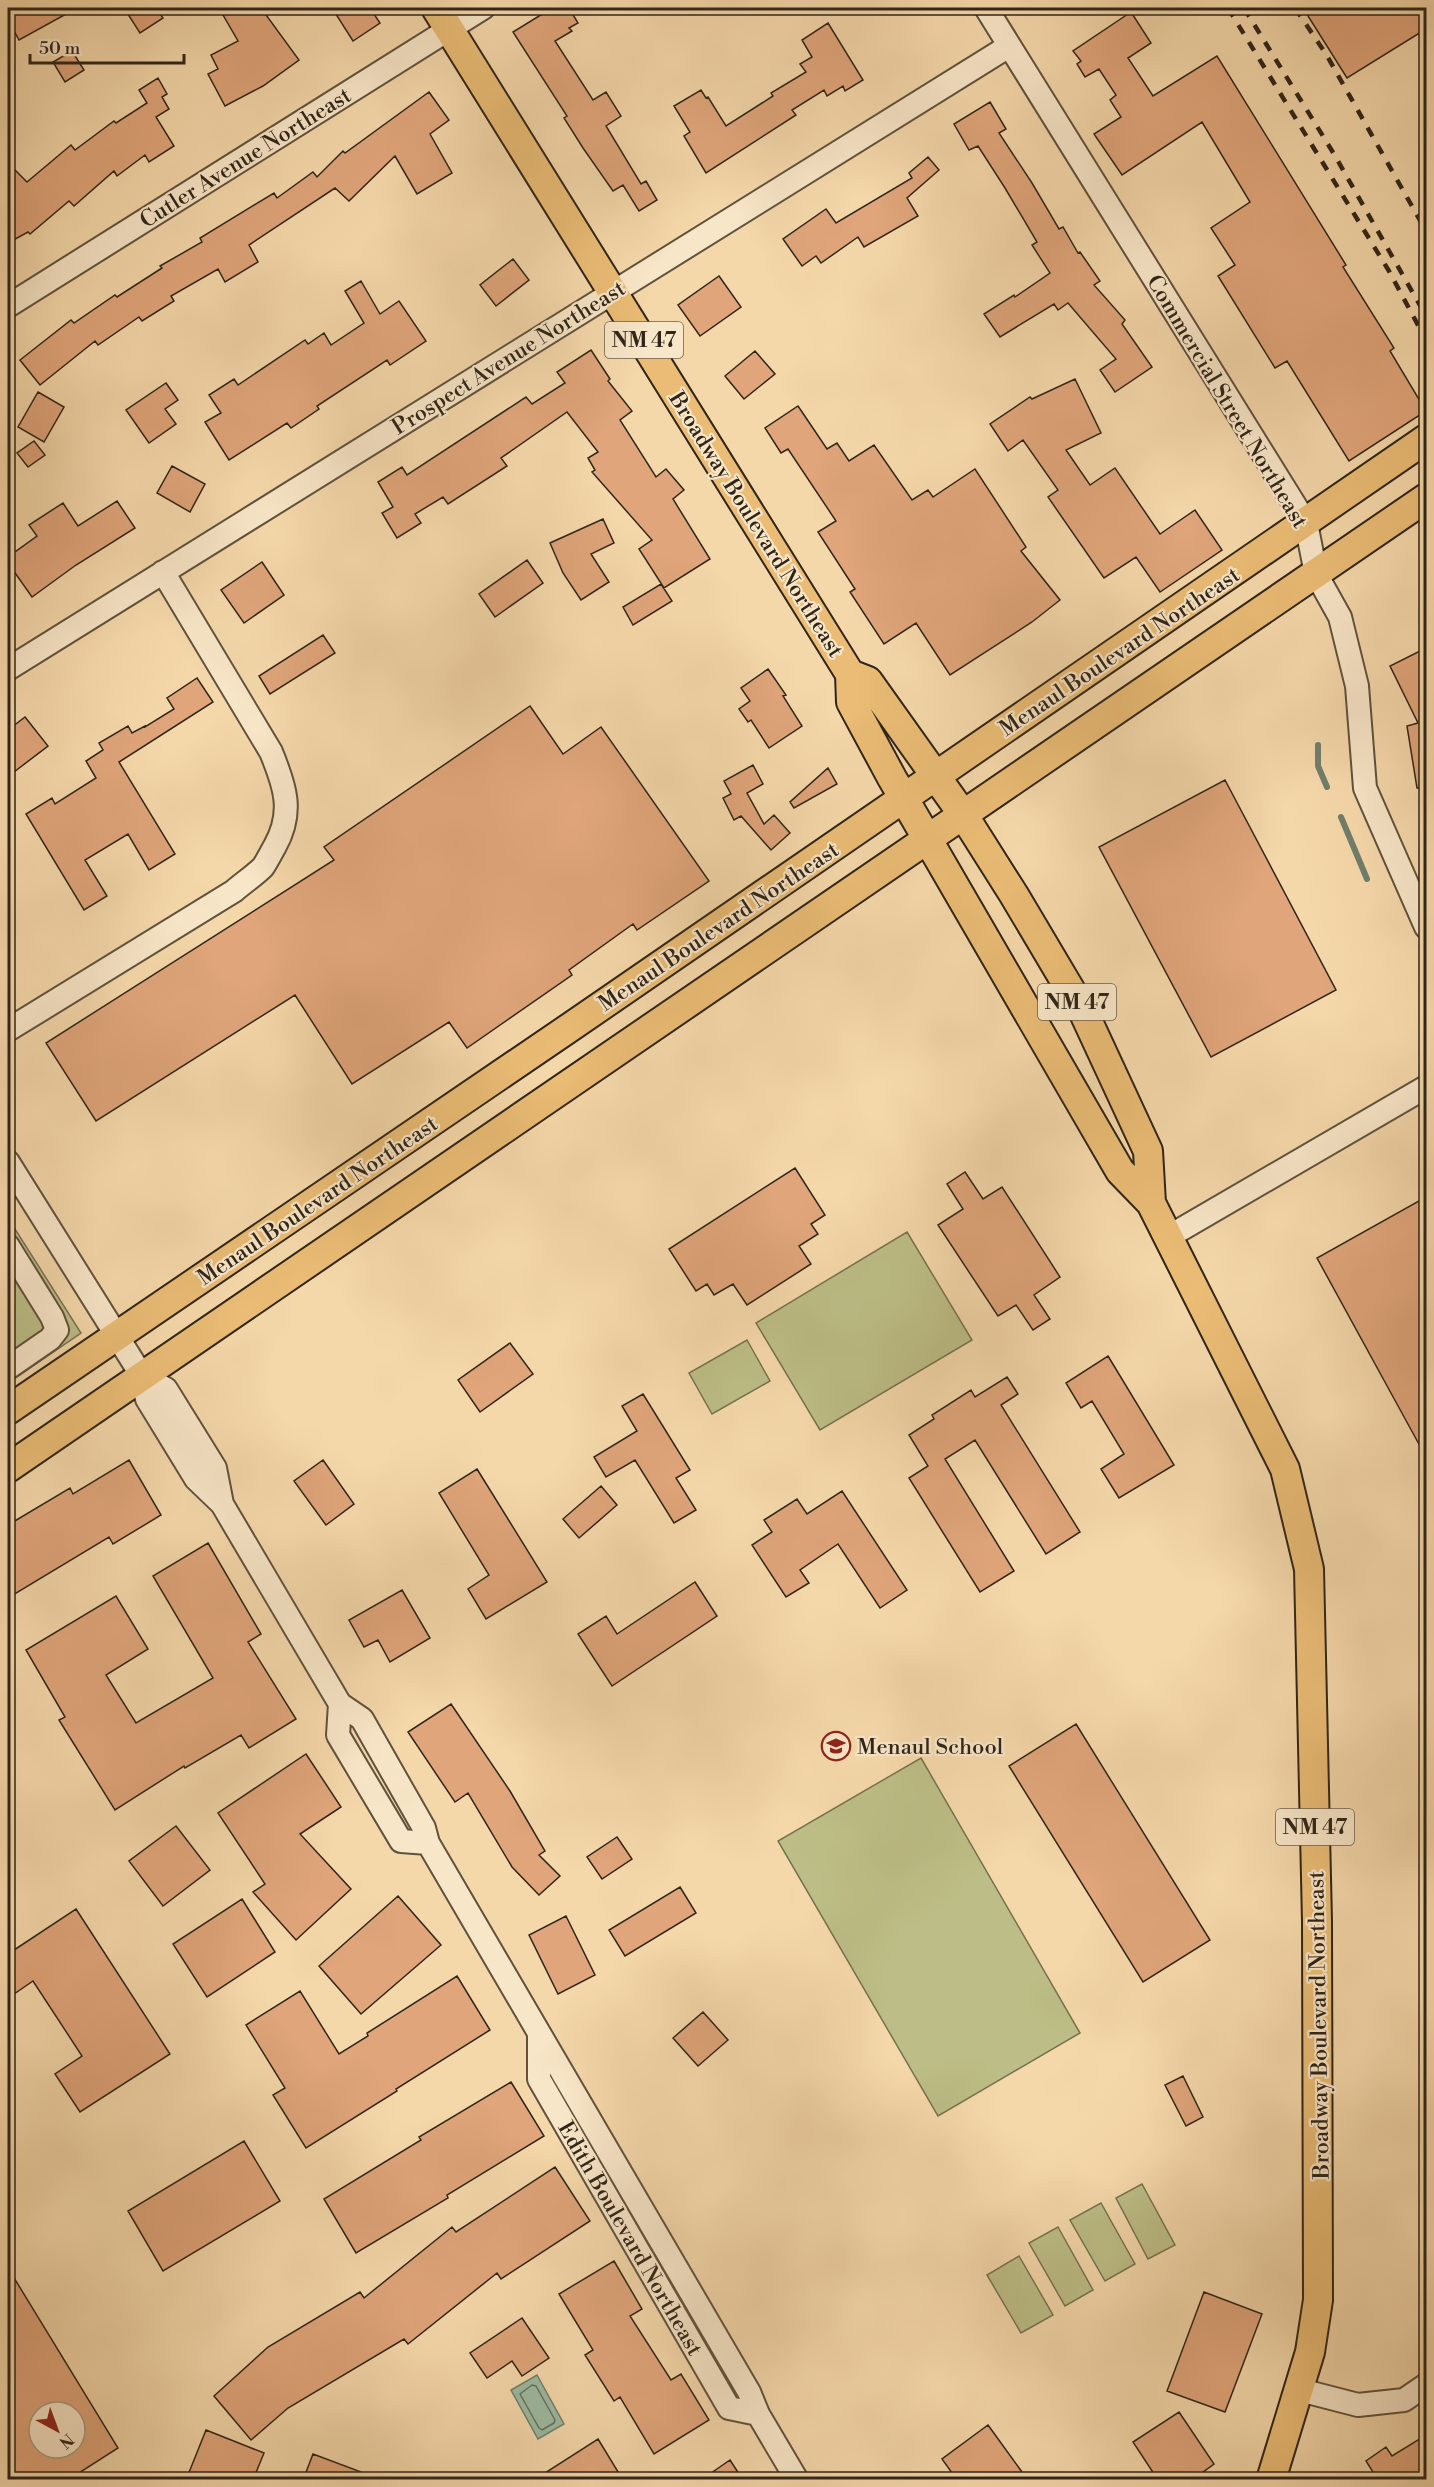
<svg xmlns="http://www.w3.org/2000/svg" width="1434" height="2487" font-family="'Libre Bodoni',serif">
<rect width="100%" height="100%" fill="#f5d8aa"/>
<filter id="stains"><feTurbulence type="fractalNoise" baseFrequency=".00333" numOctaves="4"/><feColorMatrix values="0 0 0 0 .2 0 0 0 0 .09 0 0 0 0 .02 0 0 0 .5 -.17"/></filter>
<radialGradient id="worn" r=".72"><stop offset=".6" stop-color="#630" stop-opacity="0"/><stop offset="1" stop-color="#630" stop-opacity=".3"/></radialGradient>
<path fill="#bdbe87" stroke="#767250" stroke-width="1.5" d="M8,1218L81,1333L8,1383Z
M907,1232L972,1340L820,1430L756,1323Z
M747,1340L770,1381L712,1414L689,1373Z
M921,1758L1080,2033L938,2116L778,1841Z
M1142,2184L1175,2245L1148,2259L1116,2198Z
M1101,2203L1135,2264L1105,2281L1070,2220Z
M1058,2227L1093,2290L1065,2306L1029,2243Z
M1019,2256L1053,2315L1021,2333L987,2275Z"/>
<path fill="#9dbba3" stroke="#717f6c" stroke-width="1.5" d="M537,2375L564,2424L538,2439L511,2390Z"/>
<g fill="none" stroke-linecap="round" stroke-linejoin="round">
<path stroke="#66705e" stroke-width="1.5" d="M532,2385L536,2386L555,2420L554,2423L542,2430L539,2428L520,2394Z"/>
<path stroke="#717f6c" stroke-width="6" d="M1318,745V766L1327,787
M1341,817L1367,879"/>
</g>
<path fill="#e0a57a" stroke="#2f2519" stroke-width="1.5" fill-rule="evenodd" d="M8,8H77L19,40L14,31L8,36Z
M124,8H156L163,18L140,33Z
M219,8H261L299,60L263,86L225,106L208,74L218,69L211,55L238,41Z
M332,8H370L380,23L353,41Z
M552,8H569L578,23L569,28L572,31L555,41L593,100L606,92L621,116L606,126L641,184L646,181L657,200L639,211L623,185L613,191L583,148L564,118L567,116L513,32Z
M1303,8H1426V29L1347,78Z
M1131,12L1151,43L1128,58L1153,96L1217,56L1346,265L1343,267L1394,348L1390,351L1426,411L1349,461L1287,361L1275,368L1218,276L1235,265L1211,228L1250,202L1202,122L1122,175L1094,134L1121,117L1110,100L1116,95L1099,69L1085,77L1077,64L1081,61L1073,51Z
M828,23L863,80L845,91L843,86L827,96L824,90L792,110L796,115L706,173L684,136L690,132L674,106L701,90L706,98L708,97L726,126L773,96L771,93L806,72L800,64L812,57L802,40Z
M72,51L84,70L65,82L53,62Z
M158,78L167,94L162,97L169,109L156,117L174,146L149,162L145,155L117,176L114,171L74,206L69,201L30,234L28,232L8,243V163L27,182L71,145L75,150L114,121L116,123L147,103L139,90Z
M429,92L449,120L430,134L452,173L417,194L395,156L349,201L335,188L249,245L258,262L225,282L218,269L171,296L174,301L142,321L139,317L98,345L95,341L40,385L20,360L71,320L74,323L115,295L117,297L162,268L160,266L202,242L200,238L274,193L277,198L313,172L317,177L343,151L345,153Z
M990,102L1006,129L999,133L1032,183L1059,229L1063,227L1078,253L1080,252L1100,281L1094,285L1125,320L1122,324L1152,367L1115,392L1100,370L1116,359L1068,303L1058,310L1054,304L1000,337L984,314L1014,295L1015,297L1050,273L1032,245L1037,242L1005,188L978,146L969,150L954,124Z
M928,157L939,170L907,198L918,216L864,247L858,237L821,263L816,256L802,266L783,239L826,209L836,223L912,178L909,173Z
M513,259L529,280L496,306L480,285Z
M719,276L741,307L700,336L678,305Z
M361,281L380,314L399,301L426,341L390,365L387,360L317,406L319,409L291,428L287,423L229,460L205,422L221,413L209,395L234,379L238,385L305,340L308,344L324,333L331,345L364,323L345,291Z
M591,350L610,379L608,381L632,411L620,420L656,477L666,469L684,490L673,499L710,559L664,588L639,549L652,540L592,472L595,470L588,458L598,452L567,412L501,458L507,466L448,504L443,497L415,514L421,523L397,538L382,513L393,507L378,482L402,467L407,475L526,397L532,404L565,383L557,372Z
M755,351L775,374L744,399L725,376Z
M1075,379L1101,433L1066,450L1090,485L1115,468L1160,534L1195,510L1222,550L1160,592L1136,557L1104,578L1048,497L1058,490L1023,440L1008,451L990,424L1030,397L1032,399Z
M166,383L178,400L165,409L176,424L149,443L126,410Z
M38,392L64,407L44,442L18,427Z
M798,406L827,449L837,443L849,461L874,445L912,500L928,490L933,497L975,469L1026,547L1021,551L1060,600L1032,622L950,675L916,623L884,644L850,592L855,589L818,532L836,521L788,449L781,453L765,428Z
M34,441L45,455L28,467L17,453Z
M172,466L205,484L190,512L157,493Z
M117,501L135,528L76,565L32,597L8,563V557L37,536L29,525L63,503L78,526Z
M603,519L614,543L591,554L609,582L581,600L563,573L550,543Z
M527,560L543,583L495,617L479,594Z
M262,562L284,595L244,623L221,590Z
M661,584L672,601L633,625L623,607Z
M323,635L335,653L270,694L259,676Z
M1426,648V788H1417L1407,726L1418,723L1390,666Z
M768,669L786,695L783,696L802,726L769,748L751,720L748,722L739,709L750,701L741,688Z
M197,678L213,702L119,762L175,854L149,870L128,834L85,860L107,896L84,910L26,814L52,798L55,804L96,778L86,761L103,750L99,743L128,726L132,733L145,726V727L174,709L167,698Z
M530,706L563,754L601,727L709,881L637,930L633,924L569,970L572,975L467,1048L449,1022L352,1084L295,995L96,1121L46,1043L334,860L324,847Z
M25,717L48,746L14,772L8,763V730Z
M753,765L763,784L747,793L764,824L774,815L790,833L771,850L741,816L734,820L723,798L731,794L724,781Z
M828,768L837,784L794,808L790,802Z
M1225,780L1336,990L1211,1057L1099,847Z
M795,1168L825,1215L811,1224L818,1234L799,1246L811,1264L747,1305L733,1284L714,1295L707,1284L696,1291L669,1249Z
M965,1172L983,1199L1002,1187L1060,1277L1034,1295L1050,1319L1033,1330L1016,1305L998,1316L938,1225L963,1209L947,1184Z
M1426,1197V1457L1317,1258Z
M510,1343L533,1374L480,1412L458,1380Z
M1108,1356L1174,1465L1119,1498L1101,1469L1124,1454L1092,1401L1081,1408L1066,1383Z
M1007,1377L1018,1394L1001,1405L1080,1532L1046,1554L975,1440L945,1459L1014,1571L980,1592L909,1478L928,1466L909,1435L934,1419L932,1415L971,1390L975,1397Z
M643,1394L690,1470L676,1478L696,1510L674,1523L635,1460L606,1477L594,1457L637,1431L622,1406Z
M129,1460L161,1515L113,1544L109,1537L8,1598V1525L70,1488L73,1494Z
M323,1460L354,1504L326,1525L294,1481Z
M477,1469L547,1582L486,1619L468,1589L489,1575L439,1493Z
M601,1486L617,1505L579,1538L563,1519Z
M842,1491L907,1590L880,1608L838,1544L800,1570L809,1583L786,1597L752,1545L772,1532L764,1520L797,1499L807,1514Z
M208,1543L261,1634L248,1642L296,1719L249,1748L241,1735L185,1768L184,1766L115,1810L59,1720L65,1717L26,1650L116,1596L148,1649L106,1675L136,1723L213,1678L153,1576Z
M695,1582L717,1616L612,1686L578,1634L606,1616L617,1634Z
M402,1590L430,1638L390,1662L378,1640L364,1647L349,1620Z
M451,1704L510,1791L545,1851L539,1855L560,1876L539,1895L512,1867L468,1793L455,1802L408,1732Z
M1076,1724L1210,1940L1143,1982L1009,1766Z
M306,1754L341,1807L300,1834L351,1889L296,1940L253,1892L265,1884L218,1813Z
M176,1826L210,1870L163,1906L129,1861Z
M617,1837L632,1859L602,1879L587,1857Z
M680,1887L696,1913L625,1956L609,1930Z
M398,1896L441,1945L361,2014L319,1966Z
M242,1899L275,1952L207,1997L173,1944Z
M76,1909L170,2054L80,2112L55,2074L82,2056L33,1981L14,1994L8,1984V1954Z
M566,1916L595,1975L558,1994L529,1935Z
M457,1976L490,2030L396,2089L397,2091L306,2148L273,2095L285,2088L246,2025L300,1991L339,2054L368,2036L367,2033Z
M703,2012L728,2040L698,2066L673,2038Z
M1183,2076L1203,2117L1186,2126L1165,2085Z
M511,2082L544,2136L447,2195L448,2198L356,2253L324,2199L421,2140L419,2137Z
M244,2141L280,2201L163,2271L128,2211Z
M555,2167L590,2221L501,2279L497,2273L408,2344L404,2339L288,2408L251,2440L214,2396L268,2347L360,2292L364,2298L452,2227L456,2232Z
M614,2261L642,2309L630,2316L671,2380L681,2374L709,2420L654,2454L620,2397L614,2401L585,2355L593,2350L559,2294Z
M8,2268L118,2448L68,2480H8ZM39,2412H75V2448H39Z
M1204,2292L1262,2314L1225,2412L1167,2391Z
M522,2318L549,2358L522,2376L512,2361L487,2378L470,2353Z
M1179,2412L1214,2464L1192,2480H1158L1133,2442Z
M988,2425L1022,2472L1026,2480H957L942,2459Z
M206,2430L264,2453L253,2480H186Z
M1426,2435V2480H1378L1366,2461L1386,2447L1392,2456Z
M598,2439L623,2480H534Z
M313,2454L377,2478V2480H303Z
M730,2460L743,2480H701Z"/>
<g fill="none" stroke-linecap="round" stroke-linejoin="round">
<g stroke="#60523d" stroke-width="26">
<path id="minor" d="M986,8L1306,523L1316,574L1340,617L1357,686L1365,788L1426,927
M8,306L483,8
M8,669L1009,46
M8,1030L234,891C243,883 254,876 263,867C267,861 271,853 275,846C294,812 285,786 271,752L163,572
M8,1162L142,1376L147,1399L196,1479L222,1504L340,1704L362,1719L424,1828L428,1843L749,2392L758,2414L797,2480
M1168,1237L1426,1087
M8,1246L52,1317L57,1330L50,1339L8,1368
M142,1376L166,1389L215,1468L222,1504
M340,1704L338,1735L401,1841L428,1843
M539,2036V2079L729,2408L758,2414
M1300,2390L1358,2405L1404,2400L1426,2385"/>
</g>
<g stroke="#2f2519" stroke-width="32">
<path id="major" d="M436,8L850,674L851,702L892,778L1120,1171L1151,1203L1285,1469L1309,1569L1317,1921L1318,2300L1310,2352L1271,2480
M850,674L868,681L964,816L1014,895L1084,1013L1148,1151L1151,1203
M8,1410L572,1026L1426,439
M8,1468L1426,498"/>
</g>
<use href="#minor" stroke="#f8e6c8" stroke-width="22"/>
<use href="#major" stroke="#eabc75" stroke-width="28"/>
<path stroke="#2f2519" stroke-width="4.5" stroke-dasharray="10 10" stroke-linecap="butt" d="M1228,8L1389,271L1426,340
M1244,8L1334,154L1426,316
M1295,8L1326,54L1426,231"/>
</g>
<defs>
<g id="school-ring" transform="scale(1.5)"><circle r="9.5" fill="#f8e6c8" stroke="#8f2418" stroke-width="1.5"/><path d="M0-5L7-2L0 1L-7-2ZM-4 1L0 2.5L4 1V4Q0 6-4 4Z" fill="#8f2418"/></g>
</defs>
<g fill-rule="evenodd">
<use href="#school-ring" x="836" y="1746"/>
</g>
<g text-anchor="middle" stroke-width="4.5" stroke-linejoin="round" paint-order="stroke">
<g fill="#f8e6c8" stroke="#6b5f4e" stroke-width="1.5">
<rect x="605" y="322" width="78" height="36" rx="4.5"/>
<rect x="1038" y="984" width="78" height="36" rx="4.5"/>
<rect x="1276" y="1809" width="78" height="36" rx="4.5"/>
</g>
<g font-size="21" font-weight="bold" fill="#2f2519">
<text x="644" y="347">NM 47</text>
<text x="1077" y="1009">NM 47</text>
<text x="1315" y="1834">NM 47</text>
</g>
<g font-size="22" fill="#2f2519" stroke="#f8e6c8">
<text transform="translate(245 157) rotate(-32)" y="8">Cutler Avenue Northeast</text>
<text transform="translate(508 357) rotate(-32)" y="8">Prospect Avenue Northeast</text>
<text transform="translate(1228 401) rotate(59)" y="8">Commercial Street Northeast</text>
<text transform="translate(757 524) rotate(58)" y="8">Broadway Boulevard Northeast</text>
<text transform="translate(1119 651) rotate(-34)" y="8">Menaul Boulevard Northeast</text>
<text transform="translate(718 926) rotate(-34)" y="8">Menaul Boulevard Northeast</text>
<text transform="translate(317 1200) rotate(-34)" y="8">Menaul Boulevard Northeast</text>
<text transform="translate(1318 2025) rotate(-91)" y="8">Broadway Boulevard Northeast</text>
<text transform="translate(631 2238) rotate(60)" y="8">Edith Boulevard Northeast</text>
</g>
<g font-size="22" fill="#2f2519" stroke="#f8e6c8" text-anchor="start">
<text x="857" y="1754">Menaul School</text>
</g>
</g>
<rect width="1434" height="2487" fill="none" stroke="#f5d8aa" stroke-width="30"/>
<rect x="9" y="9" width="1416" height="2469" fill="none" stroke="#2f2519" stroke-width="3"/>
<rect x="15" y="15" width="1404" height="2457" fill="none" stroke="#2f2519" stroke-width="1.5"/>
<g transform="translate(57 2430) rotate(139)"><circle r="28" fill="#f8e6c8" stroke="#a89982" stroke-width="1.5"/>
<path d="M0-4.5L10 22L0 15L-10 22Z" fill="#8f2418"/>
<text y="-9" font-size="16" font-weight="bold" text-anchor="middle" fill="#2f2519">N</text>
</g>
<path d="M30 54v9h154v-9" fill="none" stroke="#2f2519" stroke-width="3"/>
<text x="39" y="54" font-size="18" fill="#2f2519" stroke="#f8e6c8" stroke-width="4.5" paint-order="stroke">50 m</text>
<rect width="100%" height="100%" filter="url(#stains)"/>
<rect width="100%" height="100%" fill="url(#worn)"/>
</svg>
